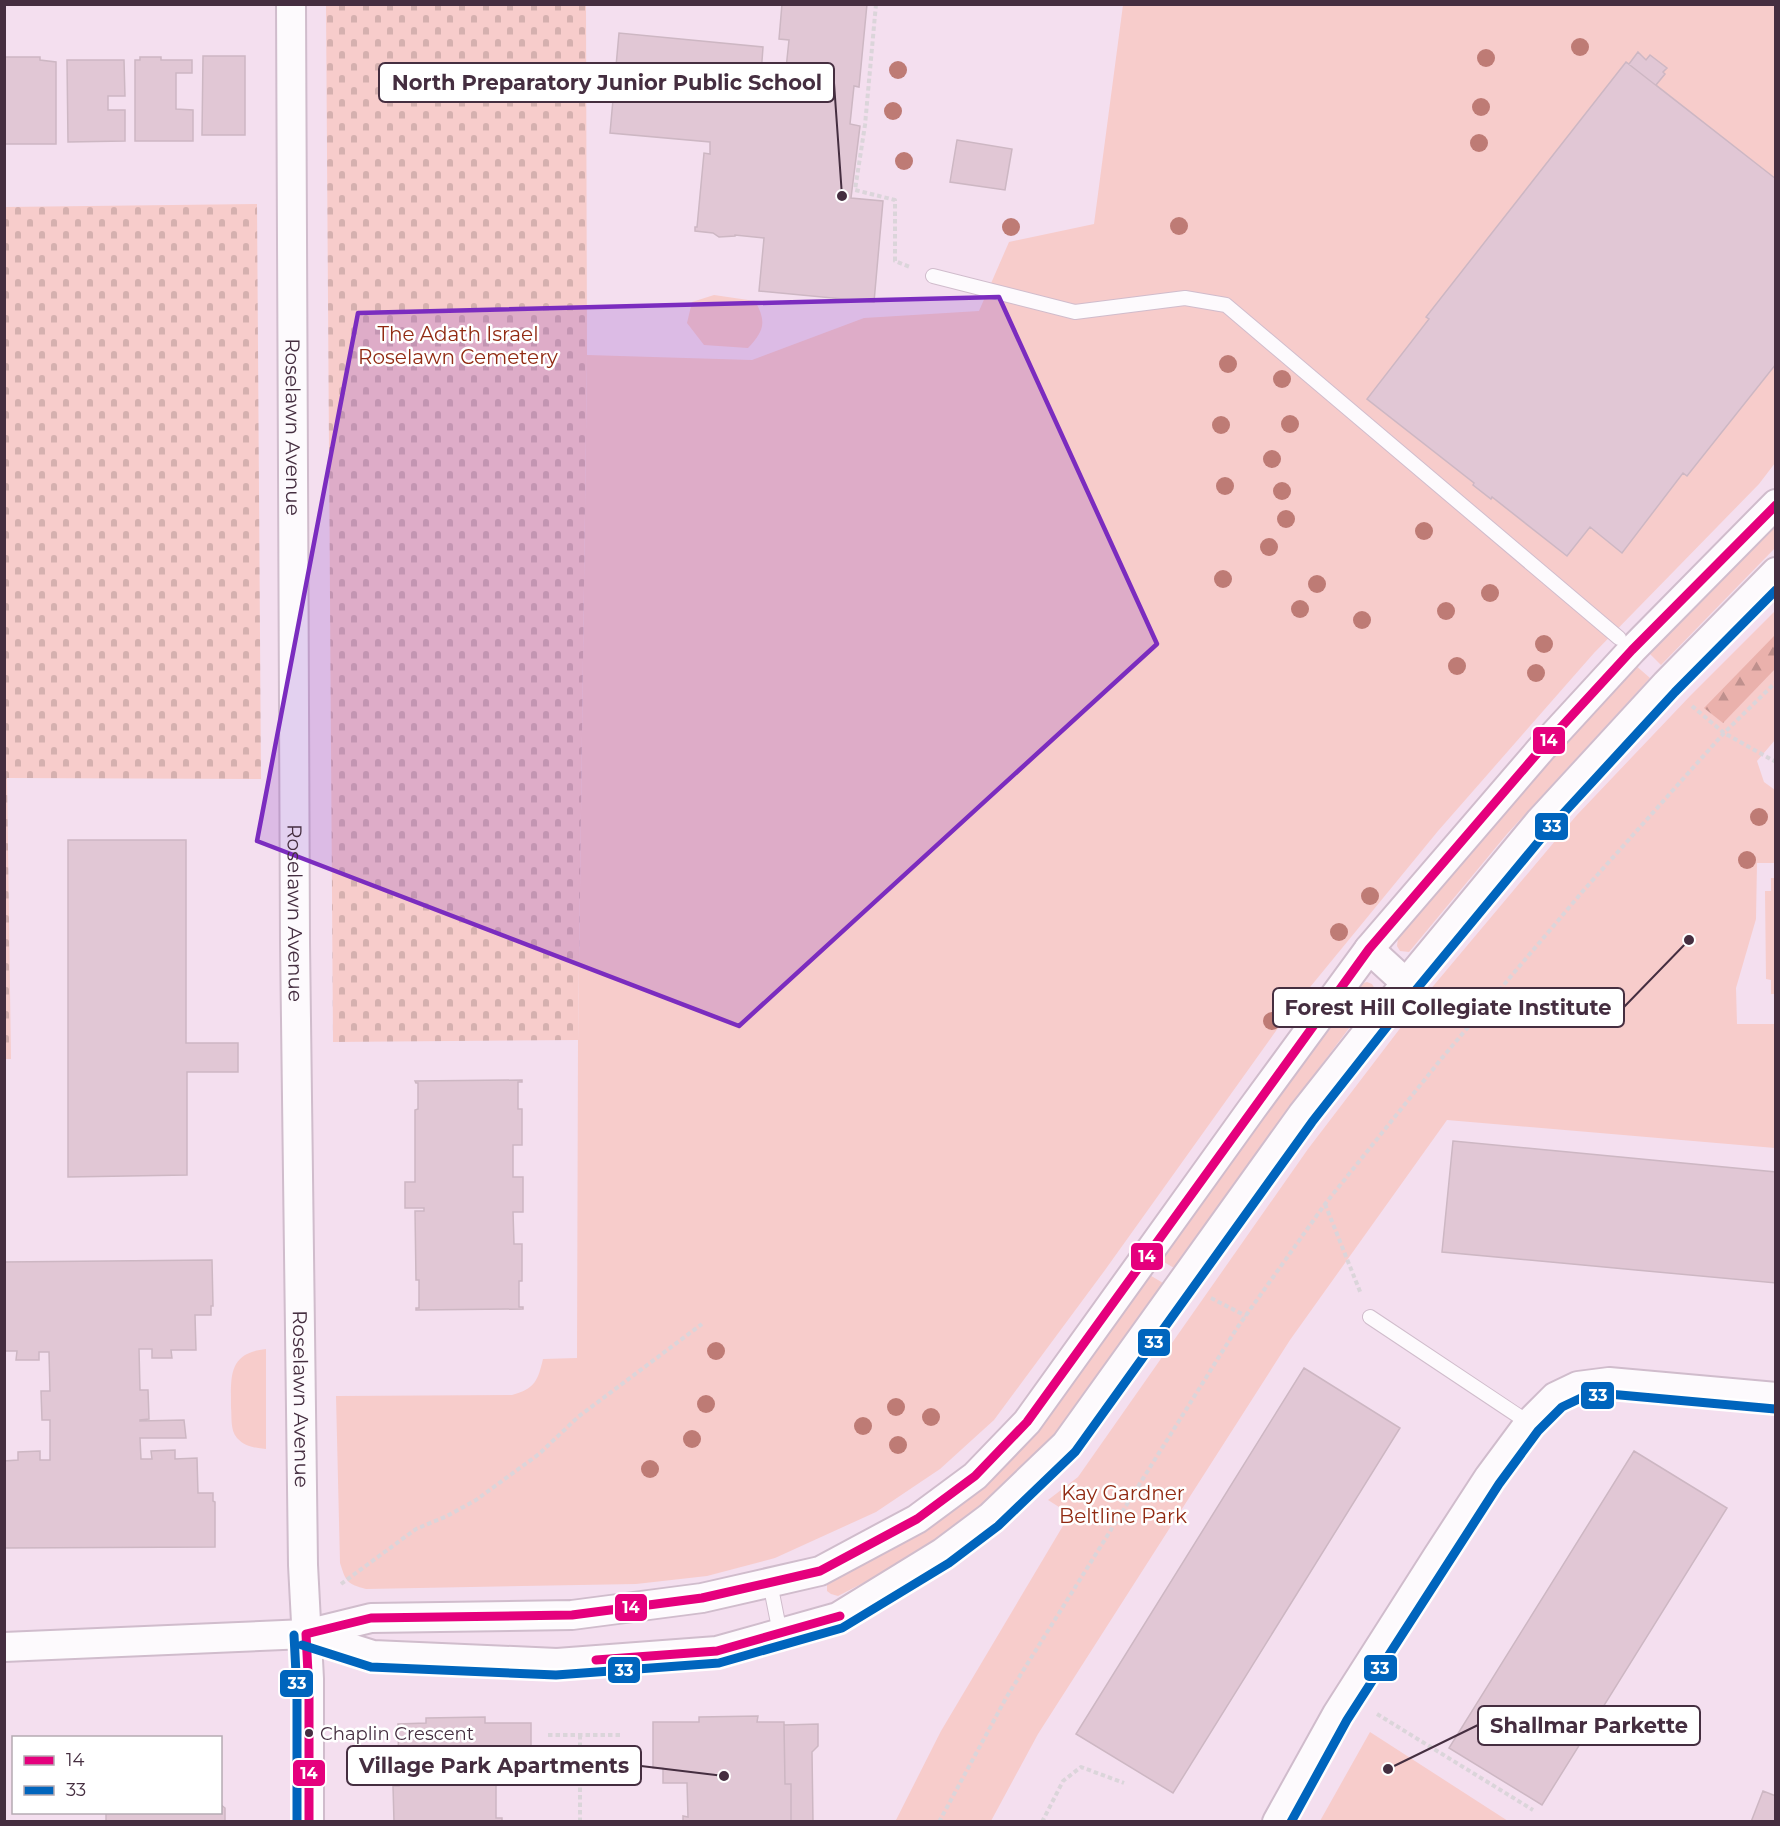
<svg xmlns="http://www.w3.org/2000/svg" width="1780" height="1826" font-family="Montserrat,sans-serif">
<defs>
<pattern id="forest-firs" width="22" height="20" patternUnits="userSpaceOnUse" patternTransform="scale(1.5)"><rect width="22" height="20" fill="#eab1ac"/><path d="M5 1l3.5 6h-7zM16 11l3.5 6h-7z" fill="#bf908d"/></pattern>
<pattern id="cemetery-stones" width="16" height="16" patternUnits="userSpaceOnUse" patternTransform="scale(1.5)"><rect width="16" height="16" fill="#f7cccb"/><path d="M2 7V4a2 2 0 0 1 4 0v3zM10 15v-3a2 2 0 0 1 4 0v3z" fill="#d5b0af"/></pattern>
</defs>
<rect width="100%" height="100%" fill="#f4dfef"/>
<path fill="#f7cccb" d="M1123,5H1775V463L1759,484L1594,653L1438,831L1288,1014L1105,1270L994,1420L940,1469L876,1512L775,1558L707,1576L636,1584L366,1589C347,1584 346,1582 340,1563L336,1396L512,1395C535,1389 538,1380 543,1359L577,1358L578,1040L587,355L752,360L864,318L979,311L1009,242L1094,224Z
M714,295L755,301C767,322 764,331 748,348L704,345L687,323L692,302Z
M1775,519V548L1661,665L1647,651Z
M1775,611V740L1757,761L1764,782L1775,790V863H1757L1756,919L1736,988L1737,1024H1775V1148L1447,1120L1290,1340L1038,1734L991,1821L895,1822L941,1731L1070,1514L1048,1500L1078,1477L1308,1149L1424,997L1576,816L1690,696Z
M1634,664L1650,678L1507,834L1409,952L1400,951L1397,946L1398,938L1568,737Z
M1771,878H1776L1775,994H1771V980L1766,979L1765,891H1771Z
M1367,982L1372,984L1375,989L1374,995L1274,1128L1174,1268L1159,1259L1360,984Z
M1148,1274L1163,1283L1057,1433L1009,1483L952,1530L900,1564L838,1596L831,1594L827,1591V1585L829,1580L921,1531Z
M266,1349V1449C256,1448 245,1447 237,1438C230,1430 232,1417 231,1407C231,1376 228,1353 266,1349Z
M1370,1732L1508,1821H1320Z"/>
<path fill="url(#forest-firs)" d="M1775,635V669L1723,723L1704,708Z"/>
<path fill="url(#cemetery-stones)" d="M326,5H586L587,355L578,1040L333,1042Z
M257,204L261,779L7,778L11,1059H5V207Z"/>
<path fill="#e1c7d5" stroke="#cdb7c3" stroke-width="1.5" d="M782,4H867L859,87L854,86L850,124L860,126L851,198L883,201L874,302L759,291L764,238L735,235V236L719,237L713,233L695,231V227H697L704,153L710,154V142L610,133L619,33L763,47L761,75L785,78L789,40L779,39Z
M1638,52L1646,60L1650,55L1667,68L1663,72L1665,74L1656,85L1776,179V364L1687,476L1683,473L1622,553L1590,527L1567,556L1492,497L1491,499L1473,485L1474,483L1367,399L1429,319L1426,317L1626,62L1629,64Z
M203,56H245V135H202Z
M4,57H40V60L56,62V144H4Z
M140,57H161V60H192V73H176V109L193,110V141H135V60H140Z
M67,60H124L125,96H108V110H125V141L68,142Z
M1626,62L1776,179V364L1687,476L1683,473L1622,553L1590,527L1567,556L1492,497L1491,499L1473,485L1474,483L1367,399L1429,319L1426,317Z
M957,140L1012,149L1005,190L950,182Z
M68,840H186V1043H238V1072H187V1175L68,1177Z
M522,1080V1082H518V1109H522V1145H513V1177H523V1212H513L514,1244H522V1281H519V1307H523V1309L416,1310V1308H419V1280H416L415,1211H424V1208H405V1182H415V1110L418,1109V1083H416L415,1081Z
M1453,1141L1776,1172V1283L1442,1252Z
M212,1260L213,1306H211V1315H195L196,1350H171L172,1358H152V1349H139L140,1390H148L149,1419L140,1420V1421L184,1420L186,1438H140L141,1459H152L151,1451L175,1450V1459L197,1458L198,1493H213V1501L215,1502V1547L4,1548V1461L18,1460V1452L40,1451V1460H50V1420H42L41,1391H50L49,1352H39V1360H16L17,1351H4V1262Z
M1304,1368L1400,1428L1173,1793L1076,1734Z
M1634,1451L1727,1508L1542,1805L1449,1748Z
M758,1716L757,1722H784L785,1784H791V1822H683V1816L688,1817L687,1783H663V1768H653V1722H699V1717Z
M485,1717V1723H531V1769H522V1784H496V1818H502V1822H394L393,1786H399L398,1724L426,1723V1718Z
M818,1724V1746L812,1752L813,1822H791V1784H785L784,1725Z
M1763,1791L1776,1796V1822H1751Z
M220,1804L225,1808V1822H106V1812H220Z"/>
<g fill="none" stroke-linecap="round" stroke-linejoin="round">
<g stroke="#d0bccc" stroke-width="16">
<path id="lane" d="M933,276L1075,312L1185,298L1226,305L1619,638
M1370,1317L1529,1423
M770,1583L780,1633"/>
</g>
<g stroke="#d0bccc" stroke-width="32">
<g id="street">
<path id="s1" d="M291,4L295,942L303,1565L309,1679V1822"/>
<path d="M1369,949L1406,983"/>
<path d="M306,1634L373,1655L557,1663L717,1651L838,1617L942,1553L990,1517L1066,1444L1302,1115L1406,983L1540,821L1666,684L1776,572"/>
<path d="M4,1647L306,1634L371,1618L572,1615L702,1598L820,1571L917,1519L975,1476L1027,1422L1251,1110L1369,949L1541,749L1632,650L1776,504"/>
<path d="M1277,1822L1337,1714L1437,1557L1489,1477L1529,1423L1555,1397L1578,1386L1609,1382L1776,1397"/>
</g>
</g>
<path stroke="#dbd5da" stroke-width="4" stroke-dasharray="4.5 3" stroke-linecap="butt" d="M876,4L865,125L855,190L895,200V261L910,267
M1692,706L1724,733L1776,762
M1325,1204L1361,1294
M1211,1298L1246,1316
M341,1584L416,1529L447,1516L476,1500L539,1454L578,1417L702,1324
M1377,1714L1533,1810
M548,1735H622
M580,1735V1822
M939,1822L1006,1698L1237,1328L1325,1204L1442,1058L1583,891L1724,733L1776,682
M1042,1822L1063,1781L1081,1767L1124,1783"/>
<use href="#lane" stroke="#fdfafd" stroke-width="14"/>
<use href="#street" stroke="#fdfafd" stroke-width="28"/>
<g stroke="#fff" stroke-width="14">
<path id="bus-1" d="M306,1634L371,1618L572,1615L702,1598L820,1571L917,1519L975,1476L1027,1422L1369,949L1541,749L1632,650L1776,505
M306,1634L309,1693V1822
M596,1660L717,1651L840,1616"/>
</g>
<g stroke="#fff" stroke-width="14">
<path id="bus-2" d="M294,1635L297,1693V1822
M302,1645L371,1667L556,1675L719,1663L842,1628L949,1563L998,1526L1075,1452L1312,1122L1415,991L1549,829L1675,692L1776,590
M1291,1822L1347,1720L1499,1484L1538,1431L1562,1407L1581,1398L1609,1394L1775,1409"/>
</g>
<use href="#bus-1" stroke="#e5007d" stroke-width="9"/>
<use href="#bus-2" stroke="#0065bd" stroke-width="9"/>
</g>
<g fill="#be7b75">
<circle cx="1580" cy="47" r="9"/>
<circle cx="1486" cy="58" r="9"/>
<circle cx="898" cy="70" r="9"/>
<circle cx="1481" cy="107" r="9"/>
<circle cx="893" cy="111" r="9"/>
<circle cx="1479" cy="143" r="9"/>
<circle cx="904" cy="161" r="9"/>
<circle cx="1179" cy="226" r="9"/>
<circle cx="1011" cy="227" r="9"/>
<circle cx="1228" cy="364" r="9"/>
<circle cx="1282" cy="379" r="9"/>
<circle cx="1290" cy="424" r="9"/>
<circle cx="1221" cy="425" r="9"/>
<circle cx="1272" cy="459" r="9"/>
<circle cx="1225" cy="486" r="9"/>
<circle cx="1282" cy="491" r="9"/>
<circle cx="1286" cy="519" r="9"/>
<circle cx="1424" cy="531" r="9"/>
<circle cx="1269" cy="547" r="9"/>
<circle cx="1223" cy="579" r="9"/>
<circle cx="1317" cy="584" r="9"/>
<circle cx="1490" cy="593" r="9"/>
<circle cx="1300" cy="609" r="9"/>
<circle cx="1446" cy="611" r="9"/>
<circle cx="1362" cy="620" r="9"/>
<circle cx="1544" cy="644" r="9"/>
<circle cx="1457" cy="666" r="9"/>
<circle cx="1536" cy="673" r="9"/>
<circle cx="1759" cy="817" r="9"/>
<circle cx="1747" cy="860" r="9"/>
<circle cx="1370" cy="896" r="9"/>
<circle cx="1339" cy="932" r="9"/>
<circle cx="1272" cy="1021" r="9"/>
<circle cx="716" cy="1351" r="9"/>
<circle cx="706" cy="1404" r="9"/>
<circle cx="896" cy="1407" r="9"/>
<circle cx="931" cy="1417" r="9"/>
<circle cx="863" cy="1426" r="9"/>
<circle cx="692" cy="1439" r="9"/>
<circle cx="898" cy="1445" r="9"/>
<circle cx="650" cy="1469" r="9"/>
</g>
<path fill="#7b2cbf" fill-opacity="0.2" stroke="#7b2cbf" stroke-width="4.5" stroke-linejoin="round" d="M999,297L1157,644L739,1026L257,841L358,313Z"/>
<circle fill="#452e40" stroke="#fff" stroke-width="2" cx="309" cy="1733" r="5"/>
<g text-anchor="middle" stroke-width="5" stroke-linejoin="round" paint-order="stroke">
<g font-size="18" fill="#452e40" stroke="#fff" text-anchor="start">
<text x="320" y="1740">Chaplin Crescent</text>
</g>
<g font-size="20" fill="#912a12" stroke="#fff">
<text x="458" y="341">The Adath Israel<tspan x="458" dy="23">Roselawn Cemetery</tspan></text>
<text x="1123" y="1500">Kay Gardner<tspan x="1123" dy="23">Beltline Park</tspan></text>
</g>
<g font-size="20" fill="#452e40" stroke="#fff">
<text dy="7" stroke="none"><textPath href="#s1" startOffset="423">Roselawn Avenue</textPath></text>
<text dy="7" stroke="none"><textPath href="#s1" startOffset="909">Roselawn Avenue</textPath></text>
<text dy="7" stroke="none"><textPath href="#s1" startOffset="1395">Roselawn Avenue</textPath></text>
</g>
</g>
<path fill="none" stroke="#452e40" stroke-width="2" d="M842 196L834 83M1689 940L1624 1007M1388 1769L1478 1725M724 1776L641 1766"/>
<g fill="#452e40" stroke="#fff" stroke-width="2">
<circle cx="842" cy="196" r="6"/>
<circle cx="1689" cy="940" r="6"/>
<circle cx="1388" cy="1769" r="6"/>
<circle cx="724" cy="1776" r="6"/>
</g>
<g fill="#fff" stroke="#452e40" stroke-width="2">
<rect x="379" y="63" width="455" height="39" rx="6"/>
<rect x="1273" y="988" width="351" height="39" rx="6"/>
<rect x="1478" y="1706" width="222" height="39" rx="6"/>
<rect x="347" y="1746" width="294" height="39" rx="6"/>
</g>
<g font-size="21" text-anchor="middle" font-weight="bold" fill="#452e40">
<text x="607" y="90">North Preparatory Junior Public School</text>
<text x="1448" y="1015">Forest Hill Collegiate Institute</text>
<text x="1589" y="1733">Shallmar Parkette</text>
<text x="494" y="1773">Village Park Apartments</text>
</g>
<g stroke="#fff" stroke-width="2">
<rect x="1532" y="726" width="34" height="29" rx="6" fill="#e5007d"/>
<rect x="1534" y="812" width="35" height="29" rx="6" fill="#0065bd"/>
<rect x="1130" y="1242" width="34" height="29" rx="6" fill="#e5007d"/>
<rect x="1137" y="1328" width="34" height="29" rx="6" fill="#0065bd"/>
<rect x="1580" y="1381" width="35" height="29" rx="6" fill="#0065bd"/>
<rect x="614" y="1593" width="34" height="29" rx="6" fill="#e5007d"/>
<rect x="1363" y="1654" width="35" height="28" rx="6" fill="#0065bd"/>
<rect x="607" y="1656" width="34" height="28" rx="6" fill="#0065bd"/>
<rect x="279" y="1669" width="35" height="29" rx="6" fill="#0065bd"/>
<rect x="292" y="1759" width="34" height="28" rx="6" fill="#e5007d"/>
</g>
<g font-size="16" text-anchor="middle" font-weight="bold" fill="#fff">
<text x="1549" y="746">14</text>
<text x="1552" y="832">33</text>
<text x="1147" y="1262">14</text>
<text x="1154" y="1348">33</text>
<text x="1598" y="1401">33</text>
<text x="631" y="1613">14</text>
<text x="1380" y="1674">33</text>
<text x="624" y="1676">33</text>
<text x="297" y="1689">33</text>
<text x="309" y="1779">14</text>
</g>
<rect width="1780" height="1826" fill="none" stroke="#452e40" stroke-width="12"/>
<rect x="12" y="1736" width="210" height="78" fill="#ffffff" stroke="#b5abb3" stroke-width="1.5"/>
<rect x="24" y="1756" width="30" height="9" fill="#e5007d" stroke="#b5abb3" stroke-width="1.5"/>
<text x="66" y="1766" font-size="18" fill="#452e40">14</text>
<rect x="24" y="1786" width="30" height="9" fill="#0065bd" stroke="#b5abb3" stroke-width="1.5"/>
<text x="66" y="1796" font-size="18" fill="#452e40">33</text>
</svg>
